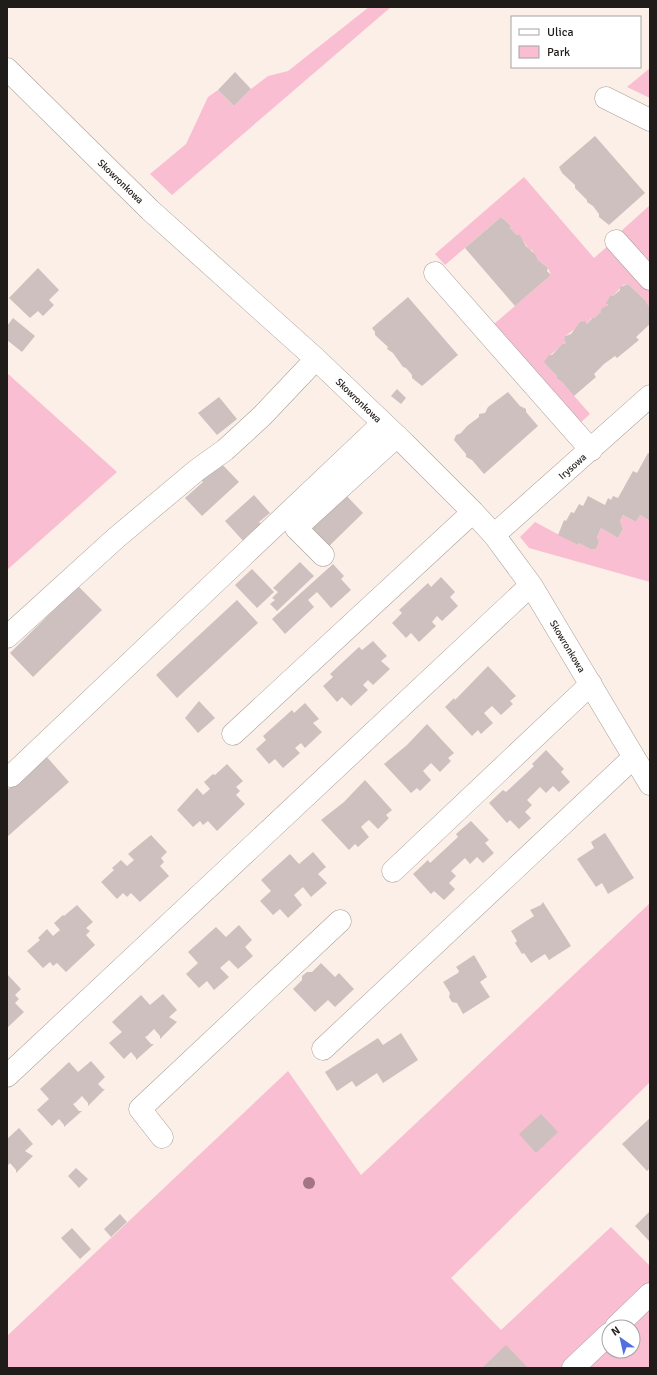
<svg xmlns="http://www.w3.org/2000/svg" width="657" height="1375" font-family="Signika,sans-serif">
<rect width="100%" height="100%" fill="#fbefe8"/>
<path fill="#f9bed2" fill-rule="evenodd" d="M369,7H391L172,195L150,174L186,144L208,97L218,90L234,106L251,89L268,76L288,71Z
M650,68V98L627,87Z
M524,177L594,258L610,244L650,288V309L646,301L628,284L623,285L613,296L608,299L607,307L601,309V312L594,318H591L587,324L585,321L578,325V327L565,336L564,340L566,343L562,344C556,351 549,355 545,362L557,376L556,378L562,382L590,414L580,423L494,324L551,275L548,268L538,260L532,250L529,249L520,236L517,235L510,228V225L501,217L445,265L435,254Z
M650,205V264L619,233Z
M7,373L117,472L7,570Z
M623,515L636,522L640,515L650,521V582L529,548L520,537L535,522L578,545L579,543L590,549H596L599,542L597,537L601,528L618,538L623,529L620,521Z
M650,903V1082L451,1278L501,1330L611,1227L650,1266V1368H7V1336L288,1071L361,1175ZM609,1327H633V1351H609Z"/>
<path fill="#cec0bf" d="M235,72L251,89L234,106L218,90Z
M595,136L645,193L609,225L599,217V214L593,206L587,202V200L575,188V185L562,173L559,167Z
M501,217L510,225V228L517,235H520L526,246L535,254L538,260L548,268L547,271L551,275L515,306L465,248Z
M38,268L59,290L49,300L54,305L43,316L38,311L30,318L9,298Z
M628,284L646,301L650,309V324L636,337L639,340L617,358L615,356L604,364L594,374L596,377L574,396L562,382L556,378L557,376L544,362L549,355H552L562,344L566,343L564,340L565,336L571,334L580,322L585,321L587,324L592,318H594L601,312V309L608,305L606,303L610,296H613L620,290V287Z
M408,297L458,355L422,386L412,378V375L406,368L403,367L393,353L387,349L388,347L375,335V332L372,328Z
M13,318L35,336L22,352L7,340V326Z
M397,389L406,398L401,404L391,396Z
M508,392L520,406L526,409V412L538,426L484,474L472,460L466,457V454L454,440L456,435L461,433L467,426L479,417V414L485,413L488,407Z
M219,397L237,419L217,435L198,413Z
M648,453L650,454V521L640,515L636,522L623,515L620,521L623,529L618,538L601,528L597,537L599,542L596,549H590L579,543L578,545L558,535L564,520L566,521L571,512L574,513L579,504L583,506L588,496L605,505L608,498L611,500L613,496L618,498L633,471L637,473Z
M219,461L239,482L202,516L185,498L203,482L200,478Z
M342,491L363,513L322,553L310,540L317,533L308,524Z
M254,495L270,513L259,522L264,527L245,543L225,521Z
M300,562L314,576L277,611L270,604L275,600L272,598L278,592L273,588Z
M333,564L344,576L341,579L351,590L331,608L317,592L308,600L314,607L285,634L272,619Z
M252,569L274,592L257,608L235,585Z
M441,577L455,592L450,597L458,606L442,621L437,616L432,622L436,626L419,642L411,633L406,638L392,623L402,613L399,610L428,583L431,587Z
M78,586L102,610L33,677L10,653Z
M237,600L258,623L177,698L156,675Z
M373,641L387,656L381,661L390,669L373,685L368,680L363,685L368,690L351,706L342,697L337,702L323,686L333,677L330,674L359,647L362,650Z
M488,666L516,696L510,701L513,704L501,715L492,706L484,713L493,723L481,734L478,730L472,736L445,707L454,698L455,700Z
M199,701L215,718L198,733L185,718Z
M305,703L319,719L313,723L322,732L305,748L301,743L295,748L300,753L283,768L275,759L269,764L256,749L266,740L263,736L292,710L294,713Z
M427,724L454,753L448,758L451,761L440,772L431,763L423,771L431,780L420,791L417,788L411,793L384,764L407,745Z
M546,750L564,769L561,772L570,782L559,792L553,786L546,793L540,787L527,800L532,805L525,812L531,818L519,829L510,820L507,823L489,803L503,790L506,792L534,766L532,764Z
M46,756L69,782L7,837V790Z
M227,764L243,781L236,787L240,791L236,795L245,804L217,831L208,821L203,825L200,821L193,827L177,810L197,788L203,795L210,789L204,782L213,774L215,775Z
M365,780L392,810L386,815L389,818L378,829L369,820L365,823L361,827L369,837L358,847L355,844L349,850L321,820L344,802Z
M471,821L489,840L485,843L494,853L483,863L477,857L470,864L465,858L451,871L456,876L449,883L455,889L444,900L434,891L431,894L413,874L428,860L430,863L458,837L456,834Z
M605,833L634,878L608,894L602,883L596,887L577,859L594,848L591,842Z
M151,835L167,852L161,858L164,862L160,866L169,876L140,902L131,893L127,897L123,893L117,899L101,882L114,870L112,868L121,860L127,866L134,860L128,854Z
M313,852L326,867L318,874L327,883L311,897L303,887L294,895L302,905L288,918L280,909L273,915L260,901L271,891L261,880L290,854L299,864Z
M543,902L571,946L549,960L545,954L531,963L524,953L522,954L515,943L517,941L511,931L534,916L530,910L541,905Z
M77,905L93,922L86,928L90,931L86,935L95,945L66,972L57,963L53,966L50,962L43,968L27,951L40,940L38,938L47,929L53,936L60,930L54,923L63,915L64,916Z
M239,925L252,940L245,947L253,956L238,969L229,960L220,968L229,977L214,990L207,981L199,988L186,974L198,963L188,952L216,927L226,937Z
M474,955L487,977L480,982L490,997L463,1014L457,1003L452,1002L449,997L450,993L443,982L458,973L459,971L456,967Z
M321,963L335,977L339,973L354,989L335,1007L328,1000L315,1012L293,989L302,980V976L307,972H312Z
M7,974L21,989L15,995L19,999L15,1003L24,1012L7,1028Z
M163,994L177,1010L169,1017L177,1022L160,1039V1036L154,1029L147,1036L145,1037L151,1044H154L136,1060V1058L131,1052L124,1059L109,1043L122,1032L112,1022L141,995L150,1005Z
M401,1033L418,1060L383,1083L377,1073L356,1087L352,1081L337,1091L325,1072L378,1038L383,1045Z
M91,1061L105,1077L98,1084L103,1089H105L88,1106V1103L82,1096L75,1103L73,1104L79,1111H82L64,1127V1125L59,1119L52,1126L37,1110L49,1099L40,1089L69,1062L78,1072Z
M541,1114L558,1132L536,1153L519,1134Z
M650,1118V1168L647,1171L622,1144Z
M19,1128L33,1144L25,1151L33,1156L16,1173V1170L10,1163L7,1166V1139Z
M76,1168L88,1179L79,1188L68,1176Z
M650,1211V1242L635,1226Z
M120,1214L127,1222L111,1237L104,1229Z
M72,1228L91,1249L80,1259L61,1238Z
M506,1345L528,1368H482Z"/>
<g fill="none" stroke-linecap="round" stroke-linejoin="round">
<g stroke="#a89e97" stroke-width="23">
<path id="minor" d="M7,69L150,210L316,359L404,443L473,512L494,535L531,585L650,784
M606,98L650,120
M616,241L650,279
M435,273L591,450
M494,535L650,396
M323,555L296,528L397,436
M7,637L116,538L197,470L225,450L262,416L316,359
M233,734L473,512
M11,776L383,423
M393,871L591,684
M323,1049L634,757
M7,1076L531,585
M162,1137L140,1109L340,921
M616,1327L650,1294
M573,1368L609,1334"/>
</g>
<use href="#minor" stroke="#fff" stroke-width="22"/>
</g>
<circle fill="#a47485" cx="309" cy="1183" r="6"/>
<g text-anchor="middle" stroke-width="3" stroke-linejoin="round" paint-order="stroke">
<g font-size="10" fill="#201c19" stroke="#fff">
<text transform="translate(121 181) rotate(44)" y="4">Skowronkowa</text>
<text transform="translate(359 400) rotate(44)" y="4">Skowronkowa</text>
<text transform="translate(572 466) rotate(-42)" y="4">Irysowa</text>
<text transform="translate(568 646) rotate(59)" y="4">Skowronkowa</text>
</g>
</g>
<rect width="657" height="1375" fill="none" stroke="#201c19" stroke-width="16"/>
<rect x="511" y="16" width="130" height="52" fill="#ffffff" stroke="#a6a4a3"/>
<rect x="519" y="29" width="20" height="6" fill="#ffffff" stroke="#a6a4a3"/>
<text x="547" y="36" font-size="12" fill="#201c19">Ulica</text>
<rect x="519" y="46" width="20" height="12" fill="#f9bed2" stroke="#a6a4a3"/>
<text x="547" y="56" font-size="12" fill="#201c19">Park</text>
<g transform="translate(621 1339) rotate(326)"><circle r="19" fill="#ffffff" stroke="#a6a4a3"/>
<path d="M0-3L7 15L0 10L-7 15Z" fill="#536de3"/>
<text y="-6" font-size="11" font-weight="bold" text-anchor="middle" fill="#201c19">N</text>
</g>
</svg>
